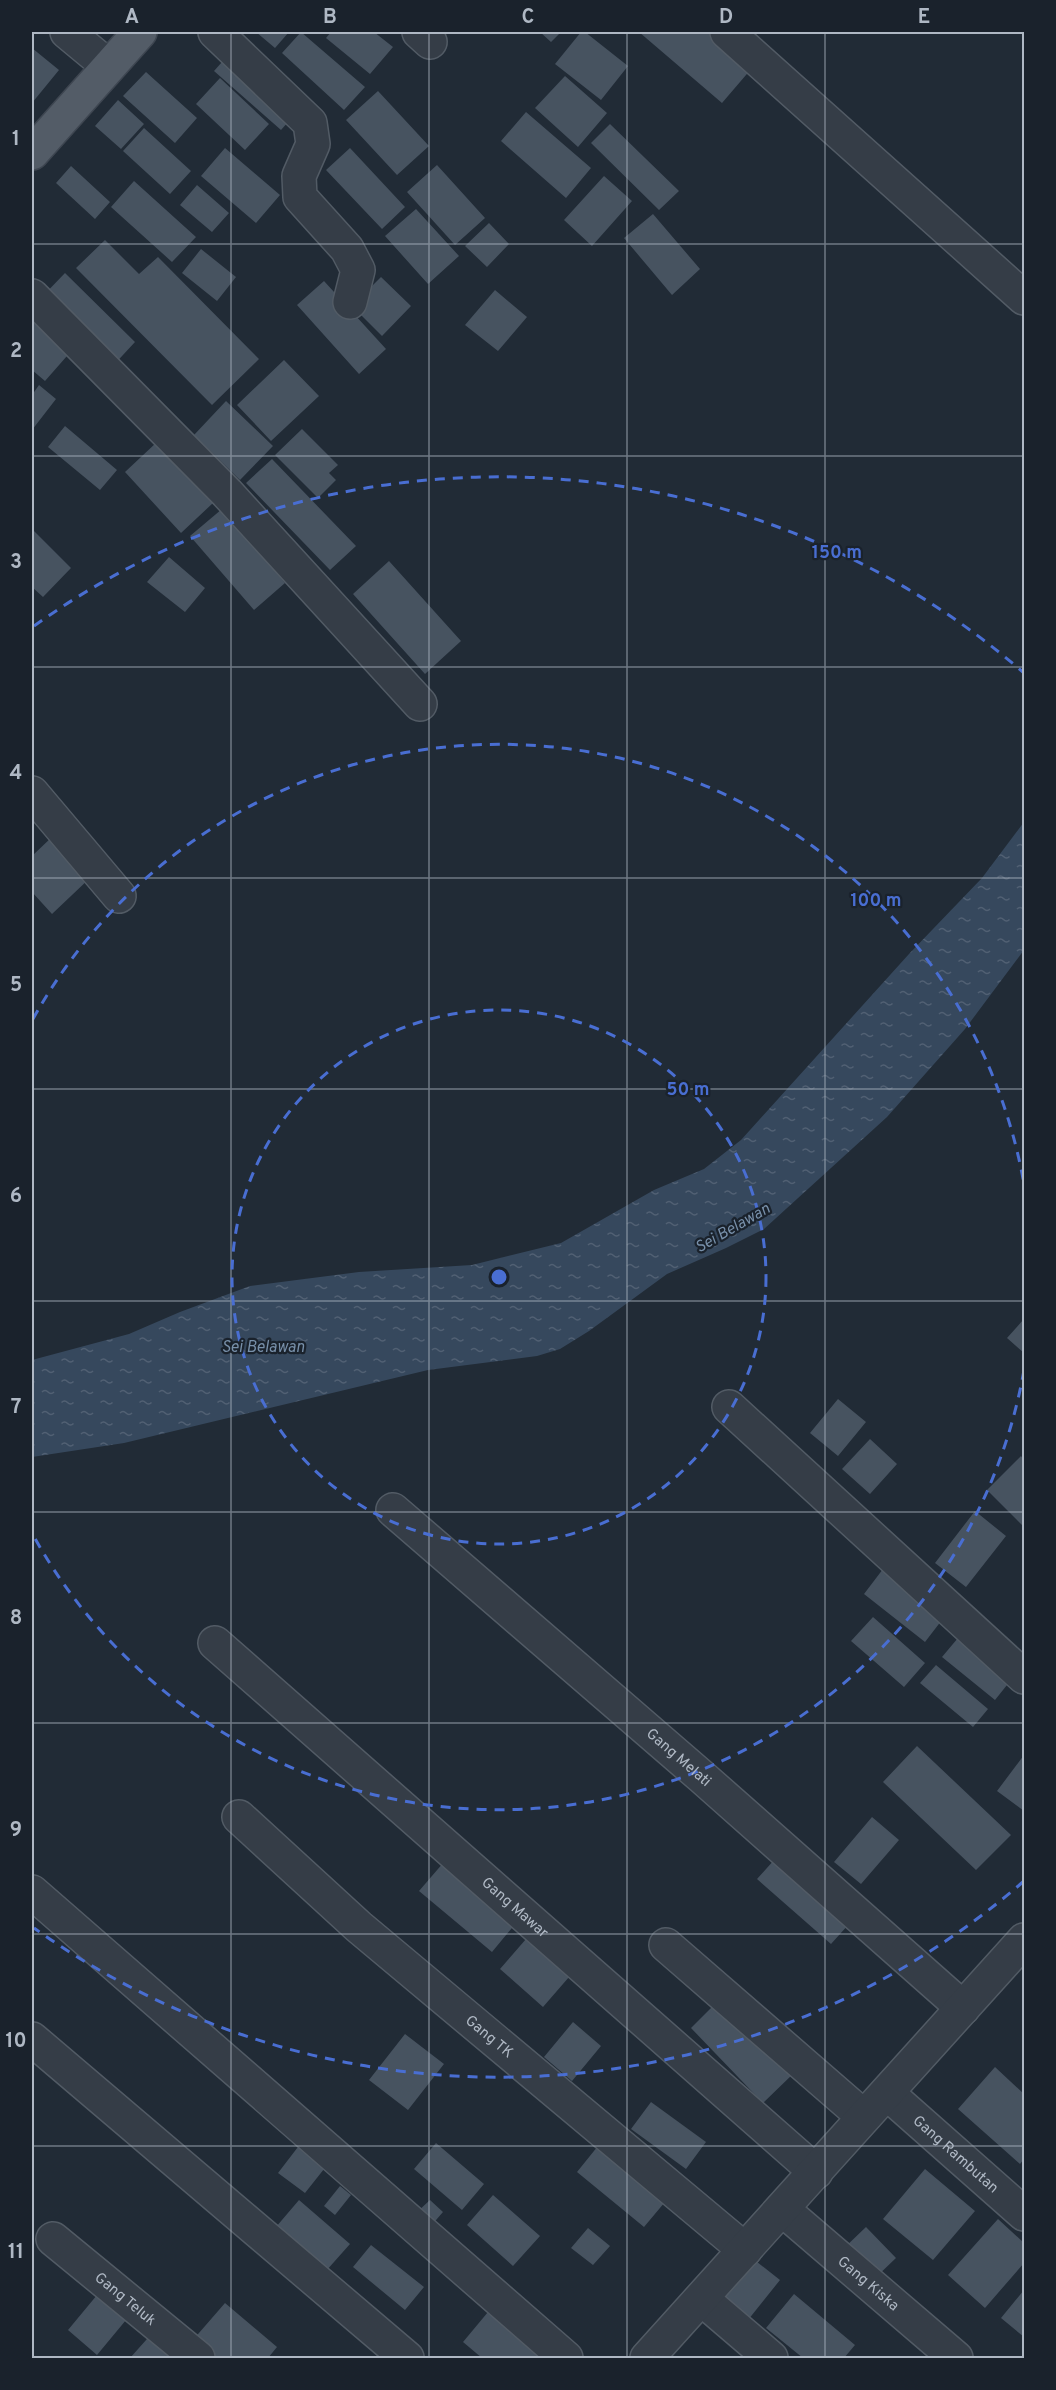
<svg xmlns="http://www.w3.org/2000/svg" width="1056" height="2390" font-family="Overpass,sans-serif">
<defs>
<pattern id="water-ripples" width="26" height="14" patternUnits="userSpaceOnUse" patternTransform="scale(1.5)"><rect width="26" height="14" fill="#36485d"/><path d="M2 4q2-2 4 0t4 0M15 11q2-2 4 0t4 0" fill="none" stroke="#516073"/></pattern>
</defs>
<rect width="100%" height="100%" fill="#212b36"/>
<path fill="url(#water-ripples)" d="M1024,822V950L965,1029L887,1117L764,1229L726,1248L667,1274L589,1331L560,1349L537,1356L428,1370L124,1443L32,1457V1360L129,1334L180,1312L250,1286L359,1272L472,1265L561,1243L654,1190L704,1169L741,1140L909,954L982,878Z"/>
<path fill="#475360" d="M256,32H289L275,48Z
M301,32L365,87L344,110L282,53Z
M331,32H374L393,47L370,74L326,38Z
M540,32H561L551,42Z
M581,32H585L628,66L601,100L555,64Z
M639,32H724L758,61L722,103Z
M32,48L59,70L32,103Z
M230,53L297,112L281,130L214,71Z
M146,72L197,118L175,143L123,96Z
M565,76L607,113L578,147L535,108Z
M220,78L269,124L245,150L196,104Z
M378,91L429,146L397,175L346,120Z
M118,100L144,124L121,149L95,126Z
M526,112L591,168L566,198L501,141Z
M610,124L679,191L659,210L591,143Z
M144,128L191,171L170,194L123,151Z
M225,148L280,195L256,223L201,176Z
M350,148L405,207L382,229L326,170Z
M437,165L485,218L455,245L407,192Z
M71,166L110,202L95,219L56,183Z
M604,176L632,201L592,246L564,220Z
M134,181L196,237L172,262L111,207Z
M197,185L229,213L212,232L180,205Z
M416,209L459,256L428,284L385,236Z
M653,214L700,269L672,295L624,238Z
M489,223L509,244L487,267L465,246Z
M105,240L139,274L158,257L259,359L212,405L76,268Z
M201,249L236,277L217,301L182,273Z
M65,273L135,342L110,369L39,300Z
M381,277L411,306L382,336L352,306Z
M324,281L386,349L359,374L297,305Z
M495,290L527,317L498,351L465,325Z
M32,311L74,348L45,381L32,370Z
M284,360L319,396L271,441L237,405Z
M39,385L56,399L32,430V395Z
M226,401L273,446L240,480L194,435Z
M65,426L117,470L100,490L48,447Z
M302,429L338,465L329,473L336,480L318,498L275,455Z
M157,442L213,503L181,533L125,472Z
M272,459L356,546L330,570L246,483Z
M222,509L285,583L254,610L190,536Z
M32,529L71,568L43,597L32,587Z
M169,557L205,588L185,612L147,582Z
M389,561L461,641L425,674L353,594Z
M53,836L91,877L52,914L32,892V856Z
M1023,1320L1024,1321V1353L1007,1338Z
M838,1399L866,1422L838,1456L810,1433Z
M870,1439L897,1464L870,1494L842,1469Z
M1021,1456L1024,1460V1527L987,1490Z
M975,1511L1006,1536L966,1587L935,1563Z
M883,1569L945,1616L925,1642L864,1594Z
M873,1617L925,1663L904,1687L851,1641Z
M963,1632L1015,1675L995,1700L942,1657Z
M936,1665L988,1709L973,1727L920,1683Z
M917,1746L1011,1835L976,1870L883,1782Z
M1024,1755V1811L997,1791Z
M872,1817L899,1840L861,1884L834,1862Z
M775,1859L849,1924L831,1944L757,1879Z
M444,1862L516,1923L492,1952L419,1891Z
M533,1931L576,1969L543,2007L500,1969Z
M722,1997L794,2073L763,2103L691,2028Z
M573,2022L601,2046L572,2081L544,2057Z
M405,2034L444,2064L408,2110L369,2080Z
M995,2067L1024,2094V2159L1020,2164L958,2109Z
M651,2102L706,2142L686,2169L631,2129Z
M602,2141L670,2196L644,2227L577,2172Z
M301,2143L328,2164L305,2193L278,2173Z
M436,2143L484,2184L462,2210L414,2169Z
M925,2169L975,2211L933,2260L883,2219Z
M340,2186L351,2195L335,2215L324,2206Z
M493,2195L540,2236L513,2266L467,2225Z
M299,2200L350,2244L326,2271L276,2227Z
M430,2200L443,2212L430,2227L416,2213Z
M998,2219L1024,2243V2263L985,2308L948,2275Z
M866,2227L896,2258L872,2281L842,2250Z
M588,2228L610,2246L593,2265L571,2248Z
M371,2245L424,2287L405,2310L353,2267Z
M752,2258L780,2280L748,2320L720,2298Z
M102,2289L131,2314L97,2355L68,2330Z
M1024,2290V2337L1001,2318Z
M794,2294L855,2345L844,2358H803L766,2328Z
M225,2303L277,2347L268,2358H212L192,2341Z
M488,2312L544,2358H482L463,2342Z
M155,2330L187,2358H130Z"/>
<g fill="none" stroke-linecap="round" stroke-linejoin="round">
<g stroke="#525b65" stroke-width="36">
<g id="minor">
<path d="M67,32L108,66"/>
<path d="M215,32L310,123L313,144L299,176L300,197L347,249L358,270L350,302"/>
<path d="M419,32L430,42"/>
<path d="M727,32L1024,298"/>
<path d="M32,296L227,493L420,704"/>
<path d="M32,793L119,896"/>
<path d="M729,1407L1024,1677"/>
<path id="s1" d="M393,1510L702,1777L963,2008"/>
<path id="s2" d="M215,1643L816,2172"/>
<path id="s3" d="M239,1817L359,1927L745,2250"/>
<path d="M32,1892L566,2358"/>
<path d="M666,1945L864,2117"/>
<path d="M32,2039L407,2358"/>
<path id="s4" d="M887,2093L1024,2214"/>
<path id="s5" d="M782,2209L956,2358"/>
<path id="s6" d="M53,2239L198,2358"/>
<path d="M702,2299L771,2358"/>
<path d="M647,2358L1024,1940"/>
</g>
</g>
<g stroke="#3e4651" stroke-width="36">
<path id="major" d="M32,153L140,32"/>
</g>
<use href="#minor" stroke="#353d47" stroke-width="33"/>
<use href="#major" stroke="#535c67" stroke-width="33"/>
</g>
<path fill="none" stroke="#afb8c4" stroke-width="1.5" stroke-opacity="0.55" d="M231,32V2358M429,32V2358M627,32V2358M825,32V2358M32,244H1024M32,456H1024M32,667H1024M32,878H1024M32,1089H1024M32,1301H1024M32,1512H1024M32,1723H1024M32,1934H1024M32,2146H1024"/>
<g fill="none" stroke="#496ed2" stroke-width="3" stroke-dasharray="10 8">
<circle cx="499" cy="1277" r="267"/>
<path d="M1024 1370A533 533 0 0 1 33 1535M33 1019A533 533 0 0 1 1024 1184"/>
<path d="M1024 1881A800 800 0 0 1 34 1928M34 626A800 800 0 0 1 1024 673"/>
</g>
<g text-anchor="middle" stroke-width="4.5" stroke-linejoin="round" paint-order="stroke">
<g font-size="15" fill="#afb8c4" stroke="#1a222c">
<text dy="5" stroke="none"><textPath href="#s1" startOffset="378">Gang Melati</textPath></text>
<text dy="5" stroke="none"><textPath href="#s2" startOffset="400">Gang Mawar</textPath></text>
<text dy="5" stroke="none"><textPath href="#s3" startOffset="333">Gang TK</textPath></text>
<text dy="5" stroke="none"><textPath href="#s4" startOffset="92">Gang Rambutan</textPath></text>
<text dy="5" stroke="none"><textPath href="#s5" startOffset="114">Gang Kiska</textPath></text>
<text dy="5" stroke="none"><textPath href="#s6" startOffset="94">Gang Teluk</textPath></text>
</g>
<g font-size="16" font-style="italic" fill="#7890aa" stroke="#1a222c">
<text transform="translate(732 1227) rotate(-30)" y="6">Sei Belawan</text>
<text x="263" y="1352">Sei Belawan</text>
</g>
</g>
<circle cx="499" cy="1277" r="9" fill="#496ed2" stroke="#1a222c" stroke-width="3"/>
<g font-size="18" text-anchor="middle" font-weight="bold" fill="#496ed2" stroke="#1a222c" stroke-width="4.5" stroke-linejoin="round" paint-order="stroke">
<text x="837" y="558">150 m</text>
<text x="876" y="906">100 m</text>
<text x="688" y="1095">50 m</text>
</g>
<rect width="1056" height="2390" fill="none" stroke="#1a222c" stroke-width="66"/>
<rect x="33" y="33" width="990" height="2324" fill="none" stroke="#afb8c4" stroke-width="2"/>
<g font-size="20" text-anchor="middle" font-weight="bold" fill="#afb8c4">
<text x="132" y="23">A</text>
<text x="330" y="23">B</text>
<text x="528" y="23">C</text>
<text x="726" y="23">D</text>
<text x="924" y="23">E</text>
<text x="16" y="145">1</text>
<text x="16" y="357">2</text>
<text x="16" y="568">3</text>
<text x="16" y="779">4</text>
<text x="16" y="991">5</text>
<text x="16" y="1202">6</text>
<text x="16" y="1413">7</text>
<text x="16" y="1624">8</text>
<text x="16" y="1836">9</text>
<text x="16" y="2047">10</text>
<text x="16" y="2258">11</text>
</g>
</svg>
